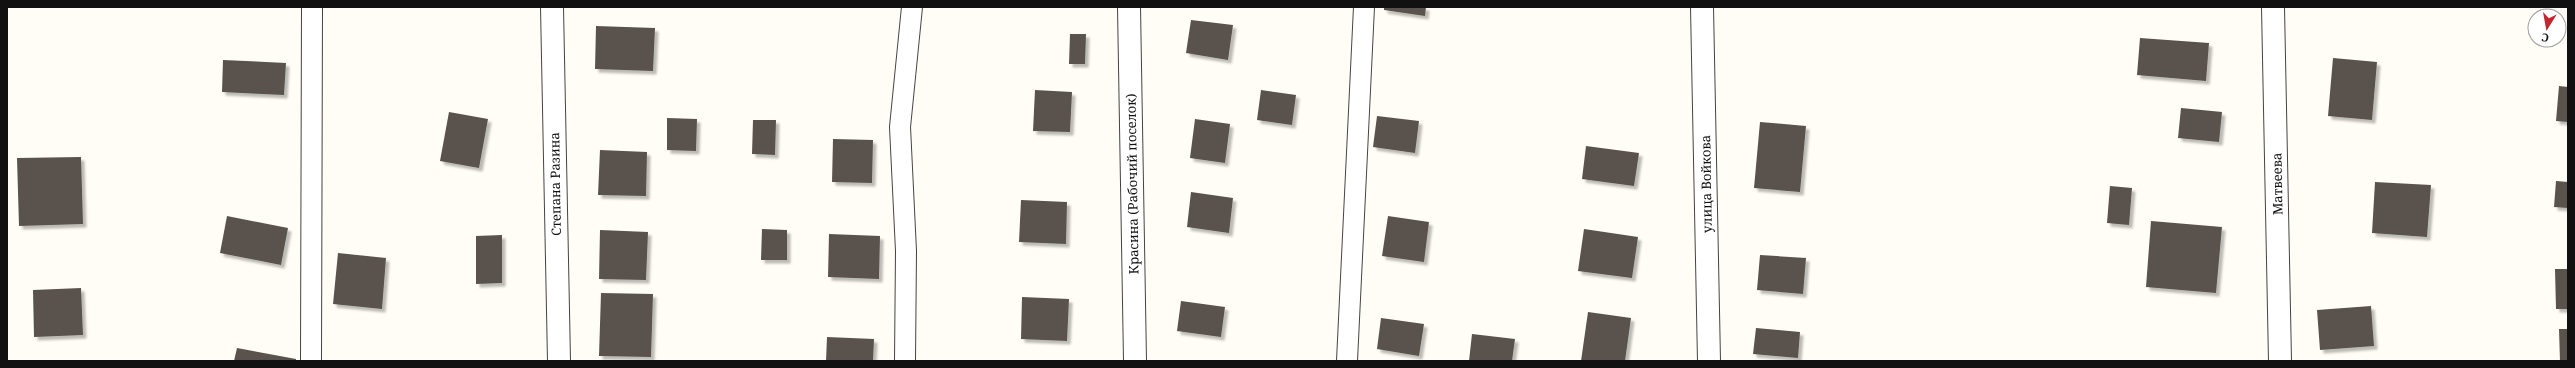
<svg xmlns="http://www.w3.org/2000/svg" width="2575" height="368" font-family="'Noto Serif',serif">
<defs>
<filter id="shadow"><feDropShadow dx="3.5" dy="3.5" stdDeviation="1" flood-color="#0004"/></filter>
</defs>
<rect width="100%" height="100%" fill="#fffdf5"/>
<path fill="#5a524d" filter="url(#shadow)" d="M1384,7H1426L1425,16L1384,10Z
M1191,20L1233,25L1228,60L1186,53Z
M596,26L655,28L653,71L595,69Z
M1070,34H1086L1085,64H1069Z
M2140,38L2209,43L2206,81L2137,75Z
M2333,58L2377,62L2372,120L2328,116Z
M223,60L286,63L284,95L222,92Z
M2559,86L2568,87V122L2556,121Z
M1035,90L1072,92L1070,132L1033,131Z
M1261,90L1296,95L1292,125L1257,120Z
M2181,108L2222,112L2219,142L2178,138Z
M449,112L488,119L479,168L440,161Z
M1377,116L1419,121L1415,153L1373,147Z
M667,118L697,119L696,151L667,150Z
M1195,119L1230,124L1225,163L1190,158Z
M753,120H776L775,155L752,154Z
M1760,122L1806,126L1800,192L1754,188Z
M833,139L873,140L872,183L832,182Z
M1586,146L1639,153L1634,186L1582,179Z
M600,150L647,152L646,196L598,195Z
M81,157L83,224L19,226L17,158Z
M2556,181L2568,182V208L2554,207Z
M2375,182L2431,185L2427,237L2372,233Z
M2110,186L2132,188L2129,225L2107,223Z
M1191,192L1233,198L1229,233L1187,227Z
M1021,200L1067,202L1066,244L1019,242Z
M227,216L288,228L281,265L220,253Z
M1388,216L1429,222L1424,262L1382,256Z
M2151,221L2222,227L2216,293L2146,287Z
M762,229L787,230V260H761Z
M1584,229L1638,237L1632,278L1578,271Z
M600,230L648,232L646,280L599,279Z
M829,234L880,236L879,279L828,277Z
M502,235V283L476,284V236Z
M338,253L386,258L382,309L333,304Z
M1760,255L1806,258L1803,294L1757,290Z
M2555,269H2568V309H2556Z
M81,288L83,335L34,337L33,290Z
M601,293L653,294L651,357L599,356Z
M1022,297L1069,299L1067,341L1021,339Z
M1181,301L1225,307L1221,337L1177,331Z
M2371,306L2374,346L2320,350L2317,310Z
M1588,312L1631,318L1625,361H1581Z
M1381,318L1424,324L1419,356L1377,349Z
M1756,328L1800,332L1798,358L1753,354Z
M2559,329H2568V361H2560Z
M1472,334L1515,339L1512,361H1469Z
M827,337L874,339L873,361H826Z
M237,348L296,359V361H234Z"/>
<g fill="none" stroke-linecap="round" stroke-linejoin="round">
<g stroke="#444" stroke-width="22">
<path id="lane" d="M311,361L312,7
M905,361L906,251L900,127L912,7
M1347,361L1364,7"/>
</g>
<g stroke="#444" stroke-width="24">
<path id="street" d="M552,7L559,361
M1129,7L1135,361
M1702,7L1709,361
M2273,7L2280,361"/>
</g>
<use href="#lane" stroke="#fff" stroke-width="20"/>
<use href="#street" stroke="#fff" stroke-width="22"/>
</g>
<g text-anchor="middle" stroke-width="4" stroke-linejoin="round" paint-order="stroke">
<g font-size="13" fill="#111" stroke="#fff">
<text transform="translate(555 184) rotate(-91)" y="5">Степана Разина</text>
<text transform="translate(1132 184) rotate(-91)" y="5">Красина (Рабочий поселок)</text>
<text transform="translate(1706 184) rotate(-91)" y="5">улица Войкова</text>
<text transform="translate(2277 184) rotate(-91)" y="5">Матвеева</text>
</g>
</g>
<rect width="2575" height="368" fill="none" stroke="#111111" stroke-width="16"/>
<g transform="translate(2547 28) rotate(191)"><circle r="19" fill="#ffffff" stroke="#a0a0a0"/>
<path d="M0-3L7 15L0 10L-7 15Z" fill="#c4262e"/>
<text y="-6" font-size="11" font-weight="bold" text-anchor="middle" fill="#111111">С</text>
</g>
</svg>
